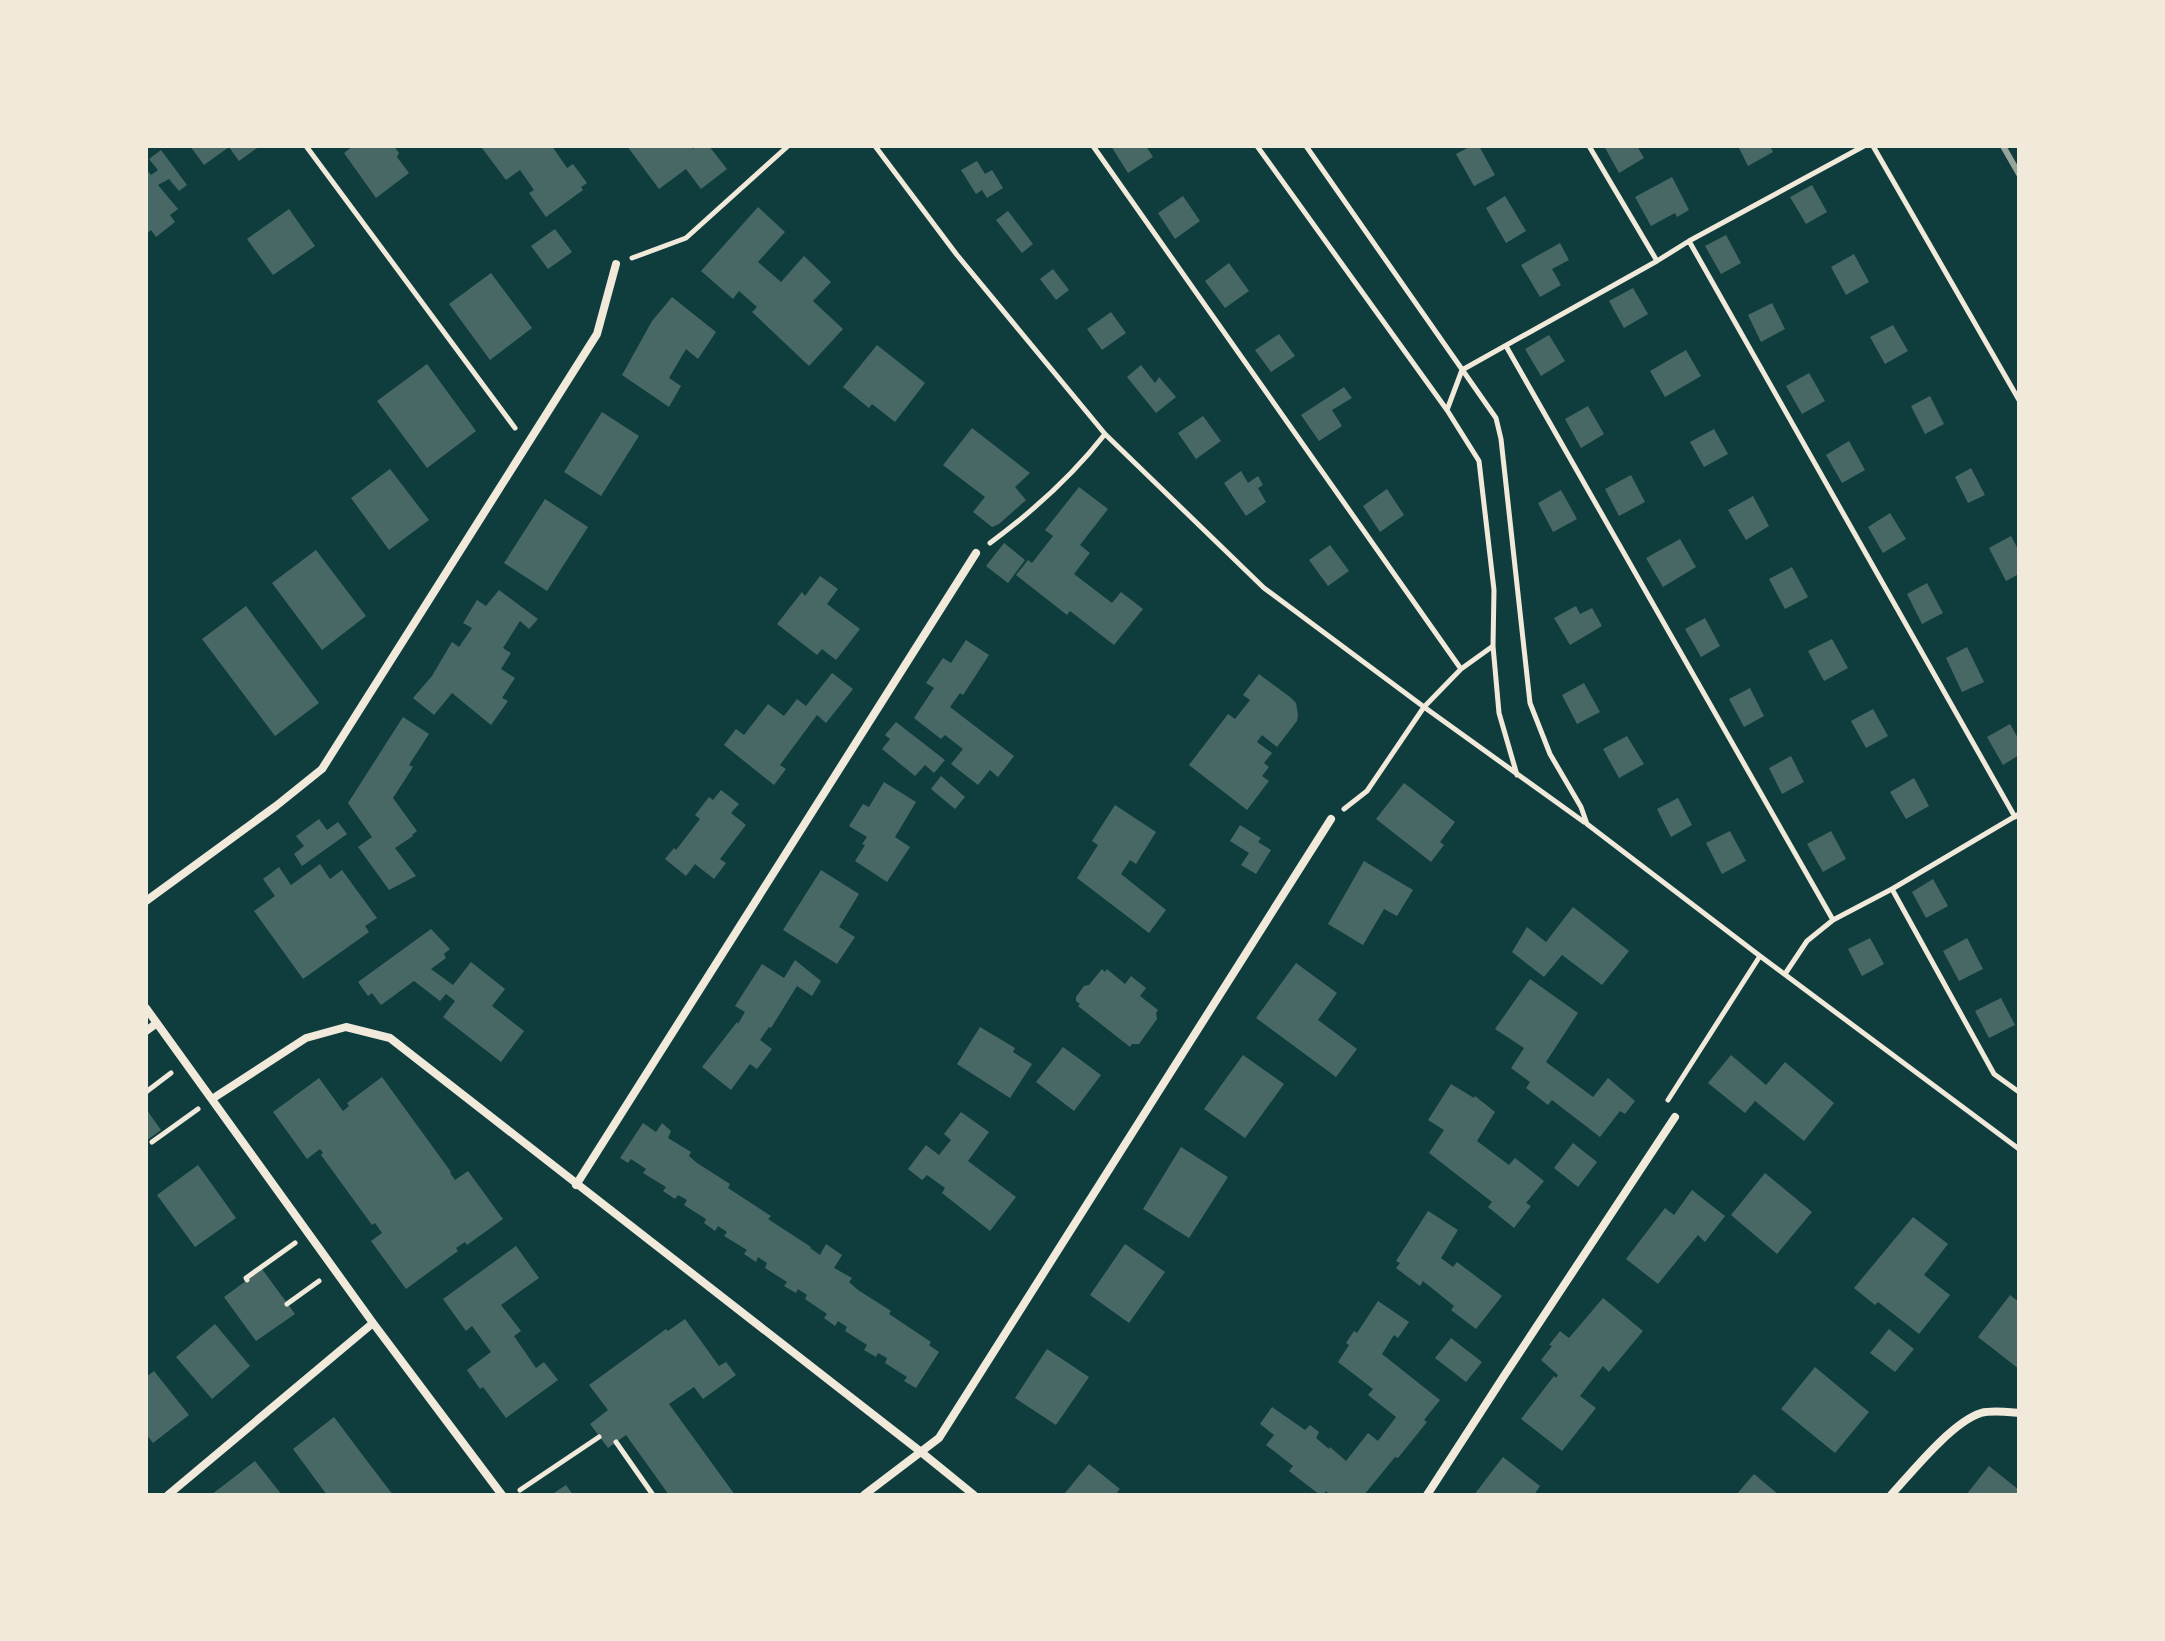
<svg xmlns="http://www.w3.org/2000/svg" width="2165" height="1641" font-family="'PT Sans Narrow',sans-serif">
<rect width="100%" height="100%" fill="#0f3d3e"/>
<path fill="#486865" d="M190,146H260L239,161L229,147L204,165Z
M353,146H394L399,153L397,157L409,173L376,198L344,153Z
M485,146H552L567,168L573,164L587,183L581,187L583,190L546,217L529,193L534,190L520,170L506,180L482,148Z
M627,146H691L693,149L696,146H709L727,169L701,189L686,169L659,189Z
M1111,146H1146L1153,157L1128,173Z
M1471,146H1479L1495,175L1474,186L1456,154Z
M1604,146H1637L1644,158L1619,173Z
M1738,146H1770L1773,152L1748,166Z
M161,150L187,185L179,191L169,179L158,185L178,209L170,215L175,222L156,237L151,230L146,234V169L151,175L158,170L149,159Z
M977,161L985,174L992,170L1003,188L987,198L982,190L976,194L961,170Z
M1672,177L1689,210L1677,217L1675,213L1651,226L1635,197Z
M1812,185L1827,212L1806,224L1790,197Z
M1183,196L1200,221L1175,239L1158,213Z
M1505,196L1526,231L1506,243L1486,208Z
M758,207L785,232L758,262L781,282L804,256L831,282L813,301L843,329L809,366L752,312L757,307L739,291L733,299L701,271Z
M289,209L315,246L273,275L247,239Z
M1008,211L1033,244L1022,253L996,220Z
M555,229L572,252L548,269L531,246Z
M1726,235L1741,263L1721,274L1705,246Z
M1560,243L1569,260L1552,269L1561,285L1540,297L1521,265Z
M1854,254L1869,282L1846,295L1831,267Z
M1229,263L1249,291L1225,308L1205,281Z
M1053,269L1069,290L1056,300L1040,279Z
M491,273L532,328L490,360L449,304Z
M1633,288L1648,314L1624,328L1609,301Z
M672,297L716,332L698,359L686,349L669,378L681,386L669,407L622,375L652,321Z
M1772,303L1785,329L1761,342L1748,315Z
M1111,312L1126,333L1102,350L1087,329Z
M1893,325L1908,351L1885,364L1870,337Z
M1279,334L1295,356L1271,372L1255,350Z
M1549,335L1565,361L1541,376L1525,349Z
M877,345L925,383L895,422L872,404L869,408L843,387Z
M1686,350L1701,376L1665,397L1650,371Z
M427,364L476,431L427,468L377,401Z
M1141,365L1155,383L1159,377L1176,397L1156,413L1127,377Z
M1809,373L1825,401L1802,414L1786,386Z
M1344,387L1352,398L1332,410L1342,426L1319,441L1301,415Z
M1930,396L1944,424L1925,434L1911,406Z
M1588,406L1604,434L1581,448L1565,419Z
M602,412L639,436L601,496L564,472Z
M1203,416L1221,441L1196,459L1178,433Z
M972,428L1030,473L1015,487L1026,500L999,524L992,527L973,512L985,497L943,465Z
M1714,429L1728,454L1704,467L1690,442Z
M1849,441L1865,470L1842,483L1826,455Z
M1971,468L1985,495L1968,503L1955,477Z
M390,469L429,520L389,550L351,498Z
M1241,471L1248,483L1258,476L1263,485L1258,488L1266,502L1246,516L1224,483Z
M1631,475L1645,502L1619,516L1605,489Z
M1079,487L1108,509L1080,545L1090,553L1074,574L1112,603L1121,592L1143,609L1114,645L1070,611L1067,615L1016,575L1028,560L1032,563L1053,536L1045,530Z
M1387,489L1404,515L1380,532L1363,506Z
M1561,490L1577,519L1553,532L1538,503Z
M1753,496L1769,526L1746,540L1728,510Z
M545,499L588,527L547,591L504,563Z
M1890,513L1906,539L1883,553L1868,527Z
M2011,536L2019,551V574L2006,581L1989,548Z
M1680,539L1696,567L1663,587L1646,558Z
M1004,543L1025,560L1008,583L986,566Z
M1330,545L1349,571L1328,586L1309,560Z
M316,550L366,616L322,650L272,583Z
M1792,567L1808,597L1785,609L1769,579Z
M820,576L838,589L827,604L860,629L836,660L822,649L817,655L777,624L802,592L805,596Z
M1927,583L1943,613L1922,624L1907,594Z
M499,590L538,619L529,629L520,621L503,648L511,653L501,669L515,678L502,698L508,701L491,725L452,693L434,715L413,698L432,676L452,642L459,647L472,628L463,623L477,600L486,606Z
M246,606L319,703L275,736L202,639Z
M1576,606L1580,614L1592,608L1602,626L1570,645L1554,618Z
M1705,618L1720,646L1701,657L1685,629Z
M1832,639L1848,668L1824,681L1808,651Z
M966,640L989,655L963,695L960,693L950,707L1014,756L998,777L990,770L978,785L951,764L963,749L945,735L941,739L914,718L934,688L926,683L943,658L951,663Z
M1967,647L1984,682L1962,692L1946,658Z
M832,673L853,689L826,723L817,715L780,765L786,769L774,785L724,745L736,729L744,735L768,704L784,716L797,699L806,706Z
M1259,674L1290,697L1296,703L1298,715L1297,721L1277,747L1262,735L1257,742L1272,753L1264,763L1269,767L1262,776L1269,781L1247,810L1189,765L1228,714L1235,719L1250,700L1243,695Z
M1584,683L1600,712L1577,724L1562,695Z
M1750,688L1764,716L1744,727L1729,699Z
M1873,709L1888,736L1866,748L1851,721Z
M403,717L429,734L409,765L413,767L393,798L417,831L412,835L413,836L395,848L416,876L389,890L358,847L372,837L348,803Z
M896,722L945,760L934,773L925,765L915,776L882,749L890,739L885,735Z
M2010,724L2019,740V755L2003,765L1987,737Z
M1627,736L1644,764L1619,778L1603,749Z
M1791,756L1804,782L1782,794L1769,768Z
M941,776L965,797L955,809L931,789Z
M1914,778L1929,806L1906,819L1890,792Z
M884,782L916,802L895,837L910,847L887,882L855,861L865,845L862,844L867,837L849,826L863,804L869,807Z
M1404,783L1455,822L1440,842L1444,845L1431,862L1376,819Z
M721,790L739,804L731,813L746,825L720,859L726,863L714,879L695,864L686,876L665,859L674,848L676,850L700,819L695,815L709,797L713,800Z
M1678,798L1692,825L1671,837L1657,809Z
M1115,805L1156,832L1136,864L1130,860L1121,874L1166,910L1149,933L1077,878L1098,845L1092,841Z
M319,819L327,830L338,822L347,834L302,866L294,854L304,846L296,836Z
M1240,825L1261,838L1258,842L1271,850L1256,874L1241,865L1249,853L1230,841Z
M1730,831L1746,861L1722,874L1706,843Z
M1831,831L1846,859L1823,872L1807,844Z
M1364,861L1413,890L1397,916L1384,909L1363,945L1328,924Z
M320,864L330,879L342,870L377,918L365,926L369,932L303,979L254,911L275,896L263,879L279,867L291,885Z
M821,870L859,894L839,927L855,937L837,964L783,930Z
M1933,879L1948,906L1926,918L1912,892Z
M1573,907L1629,951L1602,985L1562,955L1544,977L1512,952L1527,927L1546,942Z
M431,929L450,949L444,954L446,958L431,969L453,985L471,962L505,989L492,1006L524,1031L501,1062L443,1017L455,1001L446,994L440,1001L414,981L381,1005L372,993L368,996L358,982Z
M1870,938L1884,964L1862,976L1848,949Z
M1967,938L1983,969L1959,981L1943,951Z
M795,960L821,981L812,996L797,986L771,1028L769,1027L760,1040L772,1049L757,1069L750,1064L731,1090L702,1067L737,1022L738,1024L745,1012L735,1006L762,964L784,978Z
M1296,963L1337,993L1318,1020L1357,1049L1336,1077L1256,1018Z
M1102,969L1105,972L1107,969L1125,984L1131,976L1146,988L1140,996L1158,1010L1156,1013L1157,1019L1139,1044H1132L1130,1047L1078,1006L1080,1004L1076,1001V997L1084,986L1089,985Z
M1530,979L1578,1013L1546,1062L1593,1097L1608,1078L1635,1101L1625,1114L1620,1111L1600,1137L1552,1100L1548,1105L1526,1088L1530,1082L1511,1068L1524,1048L1495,1029Z
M2001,998L2015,1025L1989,1038L1975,1011Z
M980,1027L1015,1048L1013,1052L1032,1064L1010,1098L957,1064Z
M1063,1047L1101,1075L1074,1111L1036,1082Z
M1243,1055L1284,1084L1245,1138L1204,1109Z
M1731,1055L1766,1085L1785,1062L1834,1103L1804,1141L1755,1101L1745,1113L1708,1083Z
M382,1077L451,1172L450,1173L455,1180L468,1171L503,1219L467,1245L465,1242L456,1248L458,1251L406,1289L371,1241L382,1233L375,1223L372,1225L321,1155L323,1153L320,1149L307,1159L273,1112L319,1078L343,1111L349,1106L347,1103Z
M1451,1084L1474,1098L1475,1096L1495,1112L1477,1141L1509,1165L1515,1158L1544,1181L1526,1203L1531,1206L1514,1228L1488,1207L1492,1202L1429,1153L1444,1130L1428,1120Z
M146,1109L161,1130L146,1141Z
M961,1112L989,1132L968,1161L1016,1197L990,1231L942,1193L945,1188L927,1175L922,1180L908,1169L926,1145L939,1155L951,1140L944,1134Z
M643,1123L656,1132L662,1123L671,1131L668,1138L691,1152L689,1156L697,1163L730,1184L728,1188L771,1216L768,1219L811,1247L810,1248L820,1255L826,1244L842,1255L834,1268L852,1278L849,1282L858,1290L891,1311L889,1314L931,1342L929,1345L939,1352L916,1388L904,1381L907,1377L885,1363L887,1358L878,1353L876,1357L864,1350L867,1345L845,1331L847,1327L838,1321L835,1326L824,1318L827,1314L805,1299L807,1295L798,1289L796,1293L784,1286L787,1282L765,1268L767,1263L758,1257L756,1262L744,1254L747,1250L724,1236L727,1232L718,1226L715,1231L704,1223L706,1219L684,1205L687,1200L678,1195L675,1199L663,1191L666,1187L643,1173L646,1169L631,1159L628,1163L620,1158Z
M1573,1143L1597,1162L1578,1187L1554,1168Z
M1181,1147L1228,1177L1189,1238L1143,1209Z
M198,1165L236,1218L195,1247L157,1195Z
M1765,1173L1812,1212L1777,1254L1731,1215Z
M1692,1190L1725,1216L1705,1242L1698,1235L1658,1284L1626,1259L1665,1208L1674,1215Z
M1428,1211L1458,1230L1441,1258L1453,1267L1457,1262L1502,1296L1476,1329L1451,1310L1454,1306L1423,1281L1420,1286L1396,1268L1400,1263L1396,1261Z
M1913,1217L1948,1244L1924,1275L1950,1295L1919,1334L1878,1302L1875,1305L1854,1288Z
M1125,1244L1165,1272L1129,1323L1090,1295Z
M516,1246L539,1278L501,1305L521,1331L514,1336L536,1368L544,1362L558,1380L506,1418L483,1387L480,1389L467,1370L491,1352L472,1326L466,1331L443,1299Z
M262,1269L295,1314L256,1341L224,1297Z
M2010,1295L2019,1302V1369L1978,1337Z
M1603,1298L1643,1331L1609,1372L1603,1366L1580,1396L1596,1408L1562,1451L1521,1419L1554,1376L1556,1378L1558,1375L1541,1360L1552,1346L1549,1345L1560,1331L1569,1338Z
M1378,1301L1409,1322L1398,1338L1394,1335L1382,1354L1440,1400L1424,1420L1427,1422L1398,1458L1395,1457L1364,1495H1330L1326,1491L1323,1495H1320L1289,1471L1293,1466L1266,1445L1274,1435L1260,1424L1272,1407L1305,1430L1310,1425L1319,1432L1316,1438L1329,1449L1330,1447L1346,1461L1368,1433L1378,1441L1396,1417L1368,1395L1373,1389L1338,1362L1349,1345L1346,1343L1354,1331L1357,1333Z
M685,1319L719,1366L726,1362L736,1375L703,1399L694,1387L669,1404L735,1495H669L626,1435L608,1448L590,1424L608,1410L589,1385L666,1329L668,1331Z
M215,1324L250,1366L212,1399L176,1357Z
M1889,1329L1914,1349L1895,1372L1870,1353Z
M1451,1338L1482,1362L1466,1382L1435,1358Z
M1047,1349L1089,1377L1056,1425L1015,1398Z
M1815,1367L1869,1412L1835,1453L1781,1409Z
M154,1371L189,1415L153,1443L146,1434V1377Z
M334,1417L361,1453L393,1495H327L293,1449Z
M1503,1457L1540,1486L1534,1495H1474Z
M255,1461L282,1495H211Z
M1089,1464L1120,1489L1117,1492L1120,1495H1068L1065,1493Z
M1989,1466L2019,1490V1495H1966Z
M1754,1474L1779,1495H1736Z
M566,1485L573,1495H556L554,1493Z"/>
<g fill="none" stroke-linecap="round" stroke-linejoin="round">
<path stroke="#f1e9da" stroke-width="5" d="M306,146L515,428
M875,146L957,255L1105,434L1264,588L1424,707L1584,822
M1093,146L1461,669
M1257,146L1447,410L1479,461L1494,590L1493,646L1499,713L1517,775
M1306,146L1496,418L1501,439L1530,703L1550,754L1581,807L1587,824L1760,956L2019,1149
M1589,146L1657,261L1689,241L2015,817
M1873,146L2019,400
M1689,241L1864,146
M632,258L686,238L788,146
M1506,346L1833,920L1892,889L1994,1074L2019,1092
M1447,410L1462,370L1657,261
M990,543C1032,512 1073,475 1105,434
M1344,809L1367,791L1424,707L1461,669L1493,646
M1892,889L2019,814
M1785,974L1807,941L1833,920
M146,1092L171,1073
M1668,1100L1760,956
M152,1142L198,1109
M247,1280L246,1278L295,1243
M287,1304L319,1281
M616,1442L653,1495
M520,1490L599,1437"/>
<path stroke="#f1e9da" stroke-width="8" d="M146,901L276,806L322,769L597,334L616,264
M146,1008L373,1323L502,1495
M146,1031L157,1023
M212,1099L306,1038L346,1027L390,1038L921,1452L974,1495
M576,1185L976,553
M168,1495L373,1323
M864,1495L939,1438L1331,819
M1427,1495L1504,1376L1675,1117
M1891,1495C1912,1472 1952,1422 1981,1413C1992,1410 2007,1412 2019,1413"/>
<path stroke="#97a49c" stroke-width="6" d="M2003,146L2019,174"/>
</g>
<rect width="2165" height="1641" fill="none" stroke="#f1e9da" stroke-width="296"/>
</svg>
